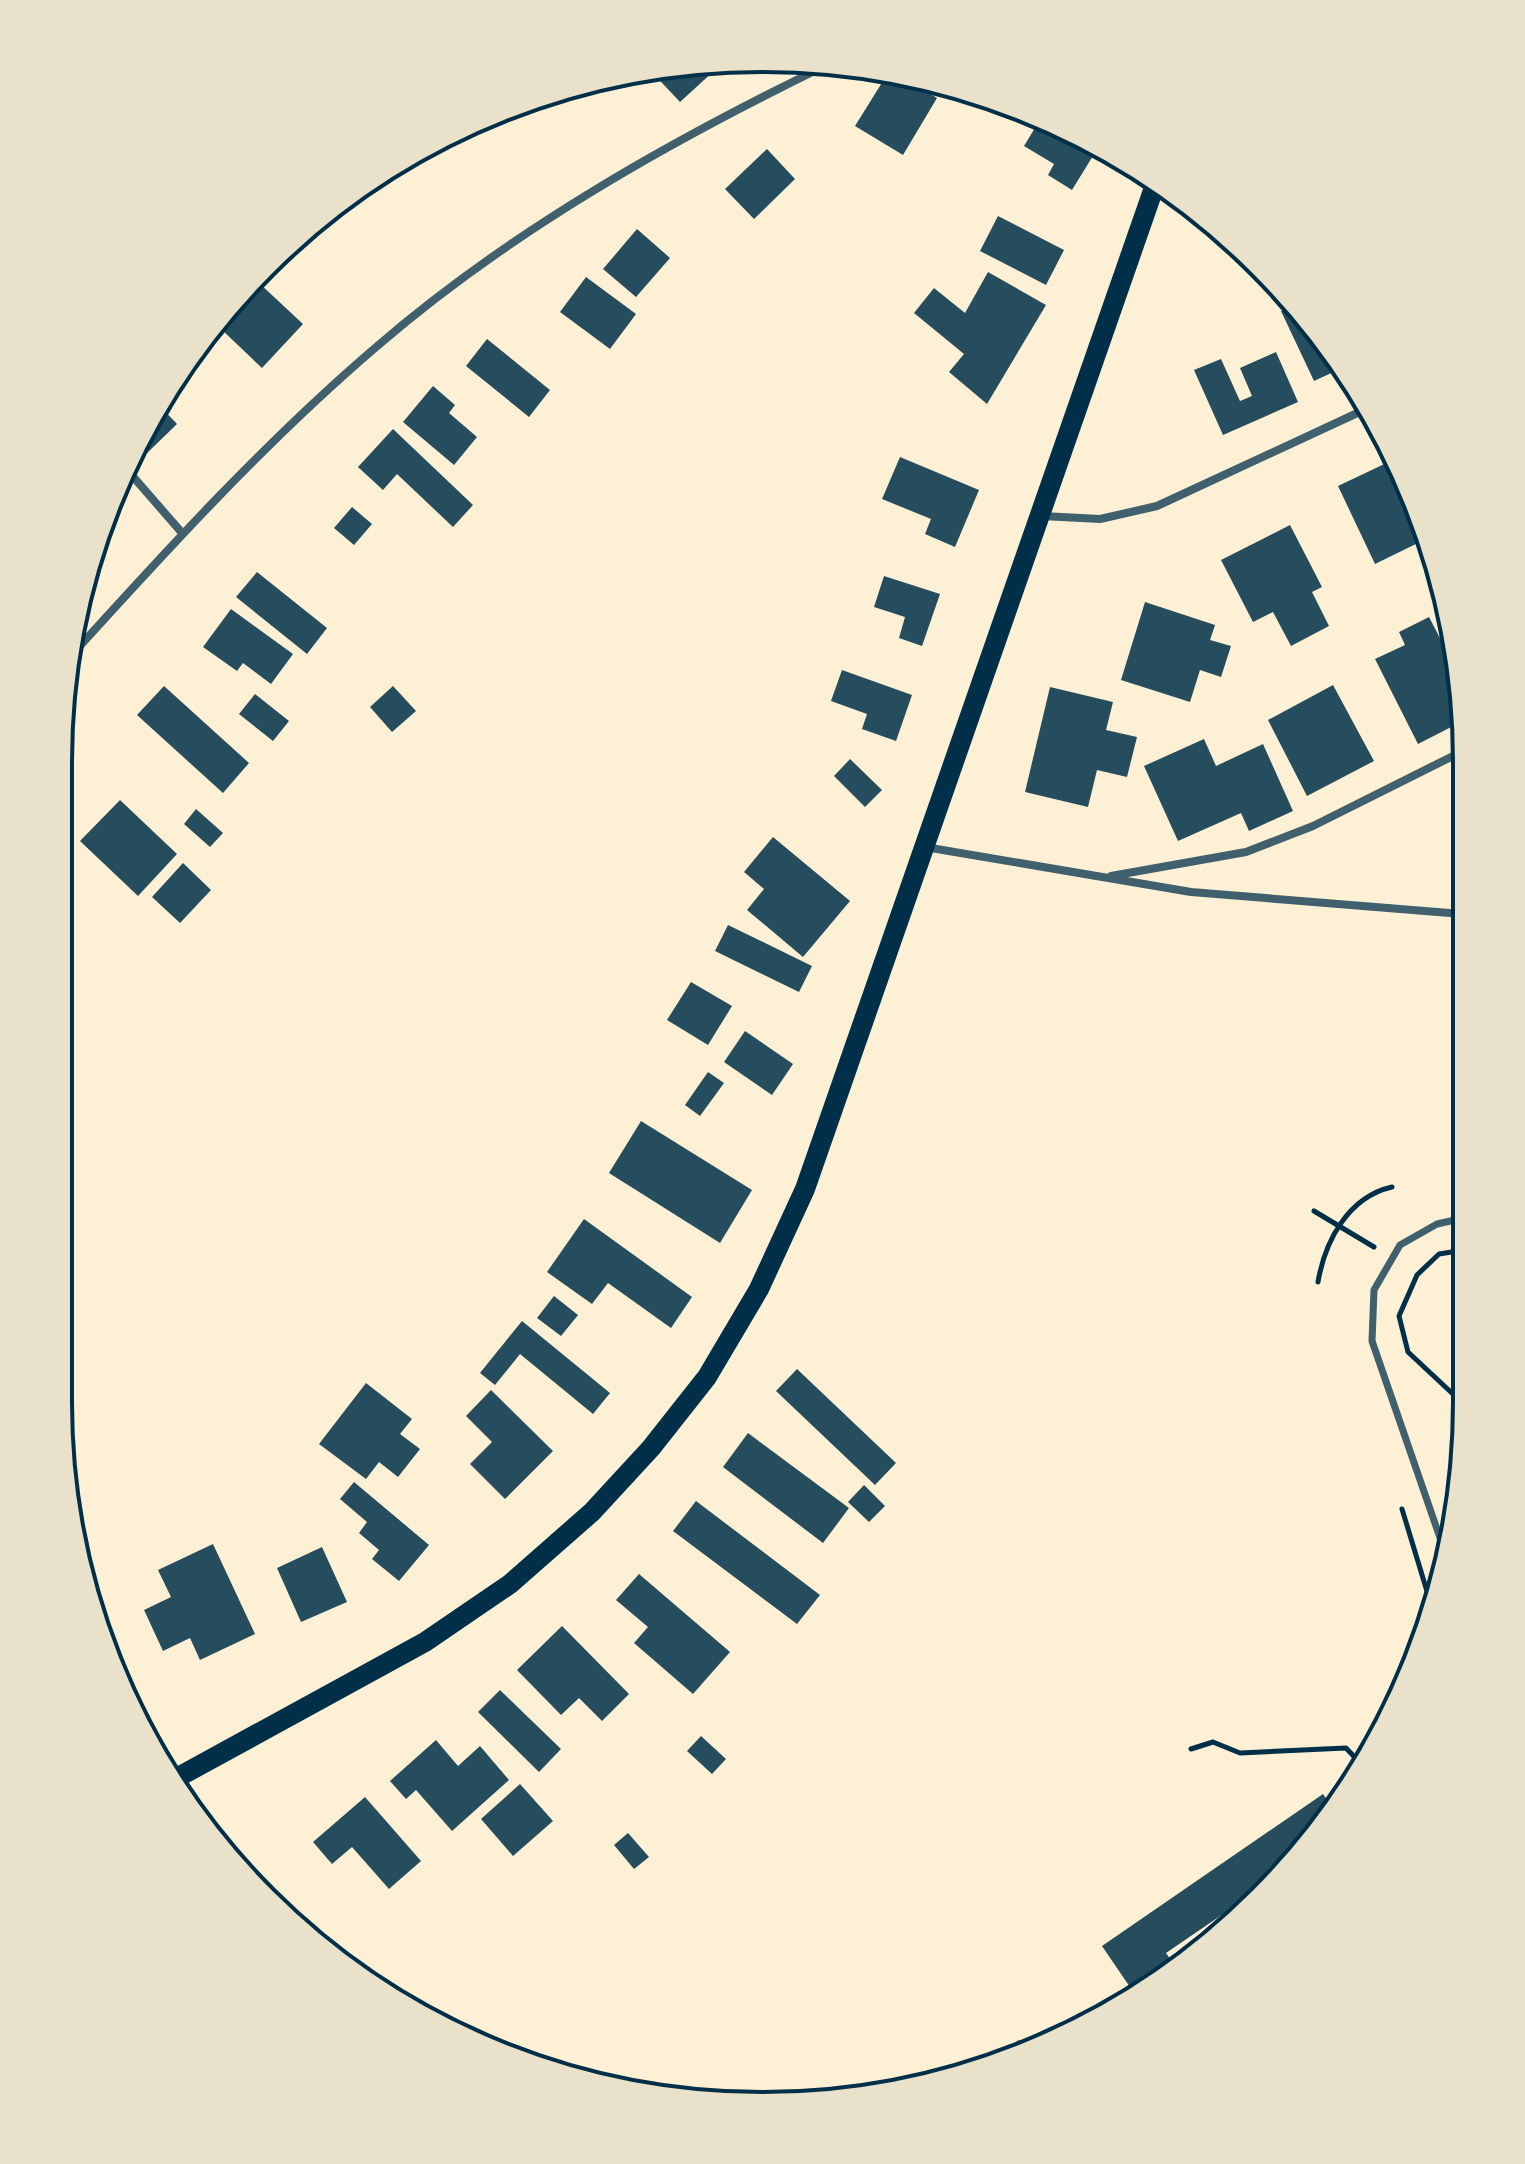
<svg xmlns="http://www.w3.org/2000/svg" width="1525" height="2164" font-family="'Source Serif 4',serif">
<rect width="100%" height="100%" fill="#fdf0d5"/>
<path fill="#264d5e" d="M708,63L715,70L680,102L649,69L670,64Z
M888,73L898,74L937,98L903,155L855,126Z
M1041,118L1074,130L1099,146L1072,190L1048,175L1054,164L1024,146Z
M767,149L795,179L754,219L725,189Z
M998,216L1064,250L1046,285L980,251Z
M319,218L325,227L277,259L298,233Z
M637,229L670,258L636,297L603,269Z
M988,272L1046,305L987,404L949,372L964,354L914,313L934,288L965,313Z
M586,277L636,314L610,349L560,312Z
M258,282L303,324L262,368L220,328Z
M1296,304L1340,369L1314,381L1281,311Z
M487,339L550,390L529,417L466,366Z
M1276,352L1298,402L1223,435L1194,370L1221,359L1240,401L1252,396L1240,368Z
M433,386L455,405L449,413L477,437L454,465L403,422Z
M158,404L177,424L144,456L138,449L153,410Z
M393,429L473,505L453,527L397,474L383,490L358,467Z
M900,457L979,490L955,547L925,534L931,519L882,499Z
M1397,458L1422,541L1375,564L1338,486Z
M352,507L372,524L354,545L334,528Z
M1290,525L1322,587L1312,592L1329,626L1291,646L1273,612L1253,622L1221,560Z
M257,572L327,628L307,654L236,597Z
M884,576L940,594L922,646L899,638L905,617L874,607Z
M1145,602L1215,625L1210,640L1231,646L1221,677L1200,670L1190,702L1121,680Z
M231,609L293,654L271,684L243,663L237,671L203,647Z
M1429,617L1453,663L1458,660L1461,670V699L1452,703L1461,722L1418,744L1375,659L1405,645L1399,632Z
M842,670L912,695L896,741L862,729L867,714L831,701Z
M1333,685L1374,761L1307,796L1268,720Z
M164,686L249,763L223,793L137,715Z
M393,686L416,711L392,732L370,707Z
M1050,687L1113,702L1106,730L1137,737L1127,777L1097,770L1088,807L1025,792Z
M255,694L289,721L273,741L239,714Z
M1204,739L1216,766L1263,744L1293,811L1249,831L1241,813L1178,841L1144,766Z
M850,759L882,790L865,807L834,776Z
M120,800L177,854L138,896L80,841Z
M196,809L223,833L210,847L184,824Z
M773,837L850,901L803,957L747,910L764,889L744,872Z
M183,863L211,890L180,923L152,897Z
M728,925L812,966L799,992L715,951Z
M691,982L732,1006L708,1045L667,1020Z
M745,1031L793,1064L772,1095L724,1062Z
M708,1072L724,1083L700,1116L685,1105Z
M641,1121L752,1190L720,1243L609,1173Z
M584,1219L692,1297L671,1328L608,1283L592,1304L547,1272Z
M554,1296L578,1315L561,1336L537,1318Z
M522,1321L610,1393L593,1414L520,1354L495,1385L480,1373Z
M797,1369L896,1463L875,1485L776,1391Z
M366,1383L412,1419L400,1434L420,1449L398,1477L379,1462L366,1479L319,1444Z
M491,1390L553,1451L505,1499L470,1464L492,1442L466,1416Z
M748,1433L849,1508L823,1543L723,1467Z
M354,1482L429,1545L399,1581L372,1559L379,1550L359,1533L367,1522L340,1499Z
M864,1485L885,1506L869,1522L848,1502Z
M696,1501L820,1595L797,1624L673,1531Z
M213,1544L255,1634L200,1660L190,1638L163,1651L144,1610L171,1597L158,1570Z
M322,1547L347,1602L301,1622L277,1568Z
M639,1574L730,1652L693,1694L634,1643L648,1627L616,1600Z
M562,1626L629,1694L602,1721L579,1698L561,1715L517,1670Z
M500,1690L561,1749L539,1772L478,1712Z
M701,1736L726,1759L712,1774L687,1751Z
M436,1740L458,1766L480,1746L509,1780L452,1831L416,1790L406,1799L390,1781Z
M520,1784L553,1821L513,1856L481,1819Z
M1323,1794L1334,1810L1322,1830L1280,1875L1166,1953L1175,1966L1134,1993L1102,1946Z
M365,1797L421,1861L389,1889L352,1847L332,1864L313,1842Z
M628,1833L649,1857L634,1869L614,1845Z"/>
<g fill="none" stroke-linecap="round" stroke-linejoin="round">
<path stroke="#003049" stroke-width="5" d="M1314,1211L1374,1247
M1464,1250L1439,1254L1417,1275L1399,1316L1408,1352L1454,1395L1465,1432
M1318,1282C1325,1241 1348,1197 1392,1187
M1402,1509L1433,1611
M1191,1749L1213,1742L1240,1753L1346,1748L1362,1765
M1201,1947L1216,1938
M997,2060L1019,2043"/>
<path stroke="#3f606c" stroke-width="7" d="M1447,1558L1372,1341L1374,1290L1400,1245L1437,1224L1464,1218"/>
<path stroke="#3f606c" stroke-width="8" d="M129,472L183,534
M1042,516L1100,519L1157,506L1366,409
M68,659C166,551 264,443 375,348C510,231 670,141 831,63
M925,847L1191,892L1462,914
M1111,876L1246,852L1313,826L1461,752"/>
<path stroke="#003049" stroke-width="20" d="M171,1781L425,1642L510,1584L592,1512L651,1448L707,1377L759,1289L805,1189L1156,182"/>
</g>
<path d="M0 0H1525V2164H0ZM762 72H763A690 690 0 0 1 1453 762V1402A690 690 0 0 1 763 2092H762A690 690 0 0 1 72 1402V762A690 690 0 0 1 762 72Z" fill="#e9e1ca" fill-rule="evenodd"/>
<path fill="none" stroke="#003049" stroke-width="4" d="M762 72H763A690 690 0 0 1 1453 762V1402A690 690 0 0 1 763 2092H762A690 690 0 0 1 72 1402V762A690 690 0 0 1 762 72Z"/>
</svg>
